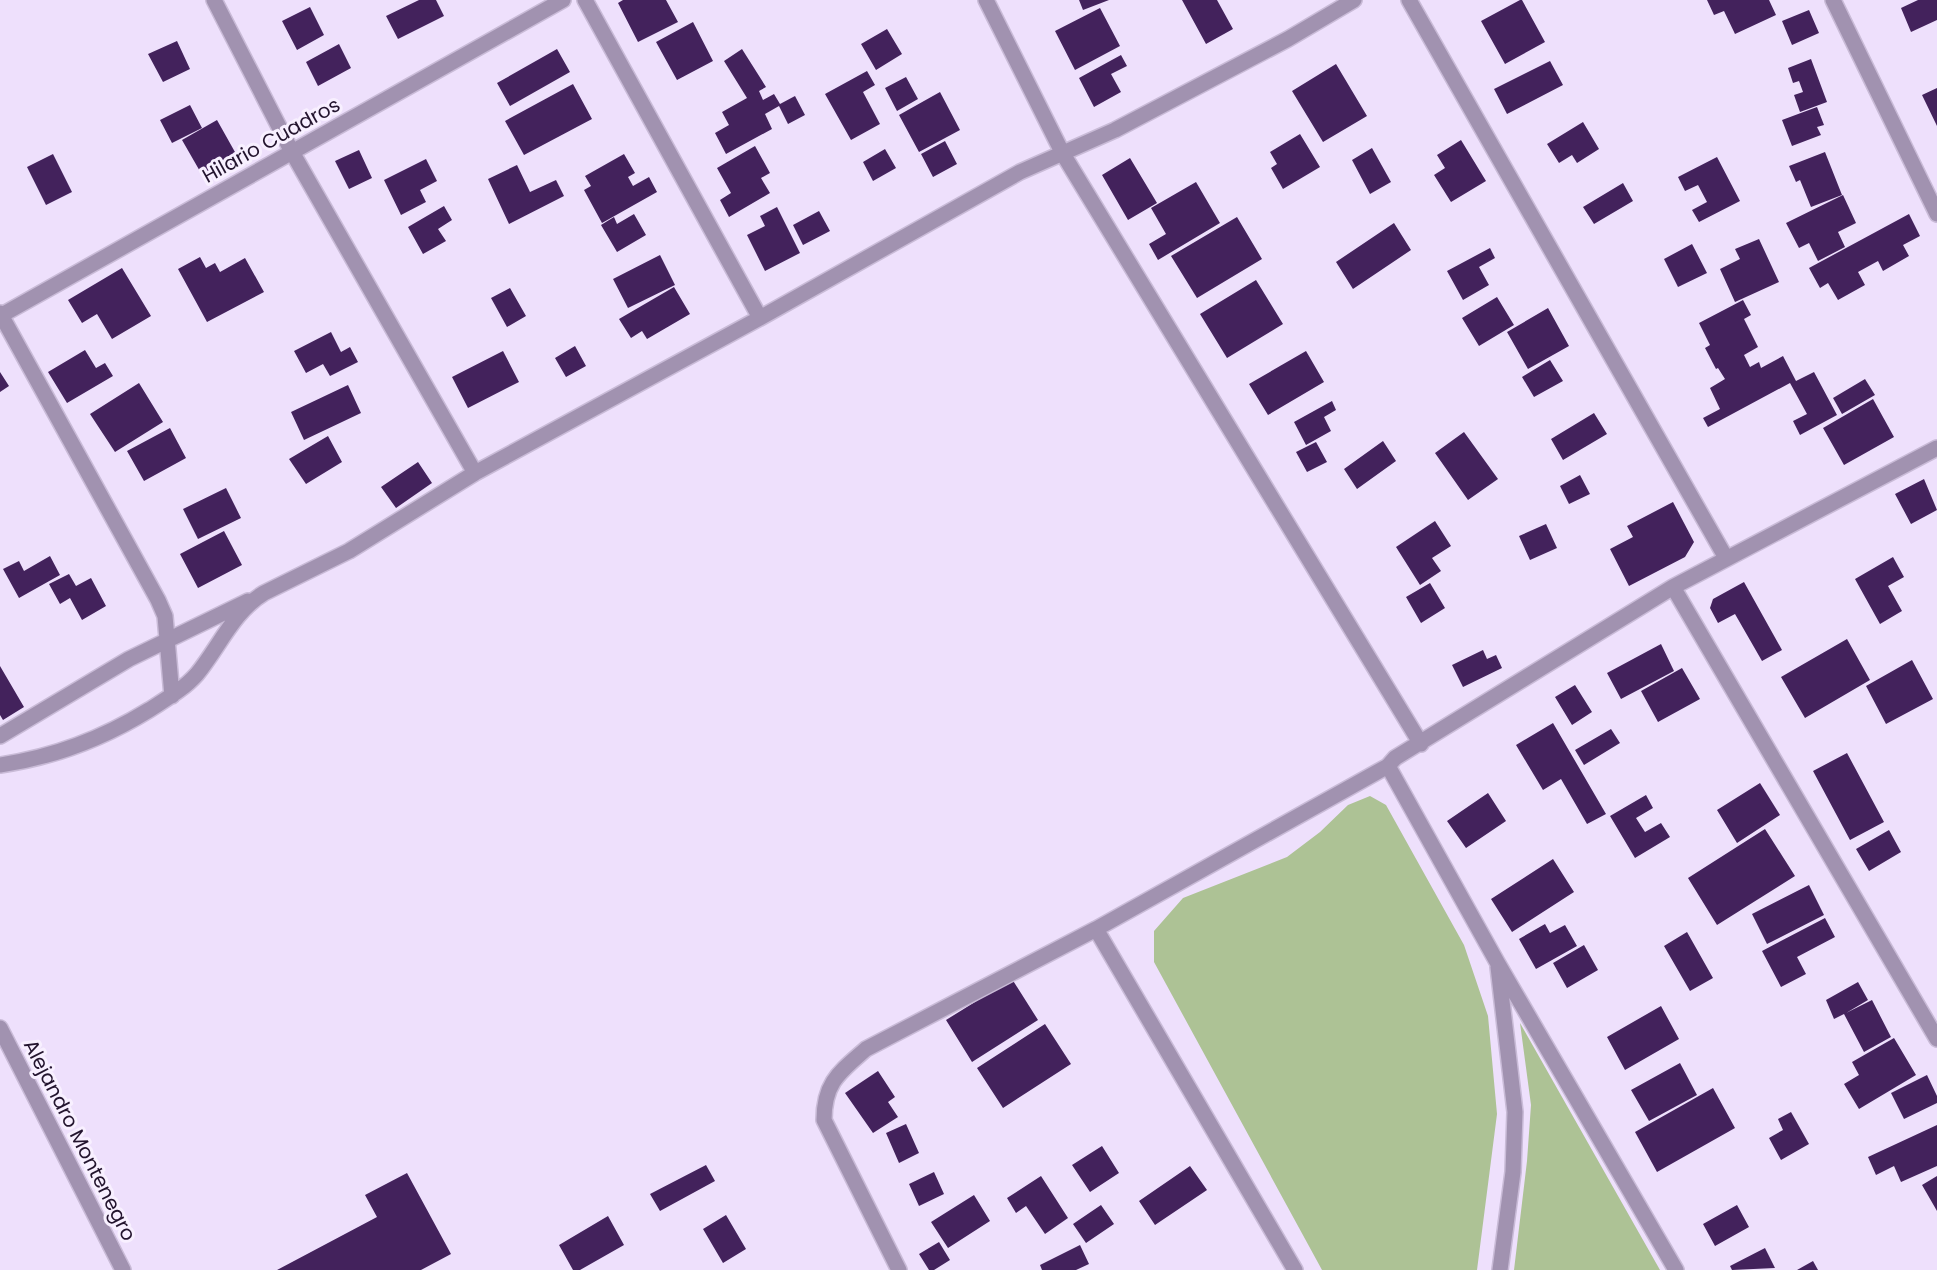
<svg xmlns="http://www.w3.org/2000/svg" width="1937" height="1270" font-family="Poppins,sans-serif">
<rect width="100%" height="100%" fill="#eee0fc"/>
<path fill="#adc295" d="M1370,796L1386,805L1464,945L1488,1016L1497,1114L1477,1270H1322L1154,962V931L1183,898L1287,857L1320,832L1348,805Z
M1520,1023L1660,1270H1514L1527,1161L1531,1105Z"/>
<path fill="#43225c" d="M419,0H436L444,16L398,39L386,16Z
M623,0H666L678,22L638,42L618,3Z
M1079,0H1109L1083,10Z
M1182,0H1217L1233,29L1206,44Z
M1520,0H1522L1545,42L1505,64L1481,21Z
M1707,0H1769L1776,15L1735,34L1724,11L1714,15Z
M1918,0H1937V20L1911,32L1901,8Z
M310,7L324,35L297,50L282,21Z
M1100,8L1120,46L1075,70L1055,31Z
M1809,10L1819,33L1792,45L1782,21Z
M693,22L713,61L677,80L656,42Z
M887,29L902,54L876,70L861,44Z
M177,41L190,69L163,82L148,54Z
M339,44L351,68L318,86L306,62Z
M557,49L570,72L510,106L497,83Z
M742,49L766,87L759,91L763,100L774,94L780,104L795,96L805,115L788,124L779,106L765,114L772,129L726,154L715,133L729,125L722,112L747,98L724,61Z
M1121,55L1127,66L1111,74L1121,92L1094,107L1079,78Z
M1811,59L1827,102L1800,112L1794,95L1803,92L1799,81L1793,83L1788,68Z
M1550,61L1563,85L1507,114L1494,89Z
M1336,64L1367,116L1323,142L1292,91Z
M867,71L875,85L863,92L880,124L851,140L825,94Z
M906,77L918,99L897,111L885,88Z
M573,84L592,119L524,155L505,121Z
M1937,88V126L1922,95Z
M940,92L960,130L919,152L899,115Z
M190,105L202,128L172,143L160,120Z
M1817,107L1824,125L1817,127L1821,135L1792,146L1782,120Z
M217,120L240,161L205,180L182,140Z
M1583,122L1599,149L1577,163L1572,155L1559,163L1547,144Z
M1300,134L1320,167L1283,189L1271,168L1277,164L1270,152Z
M1461,140L1486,181L1451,202L1434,175L1445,168L1437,155Z
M945,141L957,164L933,177L921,154Z
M755,146L770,173L761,178L770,193L729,217L720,200L731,193L717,168Z
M1372,148L1391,182L1370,194L1352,160Z
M885,149L896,168L873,181L863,162Z
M359,150L372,178L349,189L335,161Z
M1825,152L1842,195L1811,207L1800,180L1796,182L1789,166Z
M53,154L72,192L46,205L27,167Z
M624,154L635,173L628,177L633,186L649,177L657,192L602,223L584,190L591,186L585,176Z
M1717,157L1740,201L1699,222L1692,210L1707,202L1698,185L1685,191L1678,177Z
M1130,158L1157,203L1128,220L1102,175Z
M426,159L437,181L420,190L426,202L401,215L384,180Z
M517,165L530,192L556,180L564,196L509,224L488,179Z
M1196,182L1220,223L1158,260L1149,244L1166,234L1151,208Z
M1623,183L1633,201L1594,224L1583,207Z
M1843,195L1856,223L1838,232L1845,247L1818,261L1809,243L1799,248L1786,223Z
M444,206L452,220L438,229L446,241L423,254L408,227Z
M777,207L800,253L765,271L747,235L765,226L760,216Z
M819,211L830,231L803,245L793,225Z
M634,214L646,235L617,252L601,225L614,217L617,224Z
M1909,214L1920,236L1903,245L1909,256L1883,271L1878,261L1858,272L1865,285L1838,300L1828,283L1820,288L1809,268Z
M1237,217L1262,259L1197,298L1171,256Z
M1394,223L1411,250L1353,289L1336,262Z
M1759,239L1779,282L1735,302L1720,269L1740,259L1735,249Z
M1692,244L1707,273L1678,287L1664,259Z
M1490,248L1495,258L1479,267L1489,285L1463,300L1447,271Z
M660,255L675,285L628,308L613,279Z
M200,257L206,268L215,263L220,272L245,258L264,292L207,322L178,269Z
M122,268L151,316L112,339L97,314L82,323L68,300Z
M1256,280L1283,324L1227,358L1200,314Z
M674,287L690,314L647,339L642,331L631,338L619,319Z
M510,288L526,316L507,327L491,298Z
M1497,297L1514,325L1479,346L1462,318Z
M1743,300L1751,315L1744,319L1758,347L1744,355L1750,367L1759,362L1761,368L1783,356L1796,381L1814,372L1837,415L1800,435L1793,421L1807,414L1790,383L1708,427L1703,418L1720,409L1710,388L1725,379L1718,368L1716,369L1705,348L1710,345L1699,323Z
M1548,308L1569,346L1528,369L1507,332Z
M331,332L341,352L350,347L358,362L330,376L323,364L306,373L294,351Z
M575,346L586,366L566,377L555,358Z
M85,350L96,368L105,363L113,376L67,403L48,372Z
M503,351L519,382L468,408L452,377Z
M1306,351L1324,382L1268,415L1249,384Z
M1550,360L1563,381L1534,397L1522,377Z
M0,372L9,386L0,392Z
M1865,379L1875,395L1842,414L1833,398Z
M139,383L163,422L115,452L90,414Z
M348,385L361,413L304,440L291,412Z
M1873,399L1894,437L1844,465L1823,428Z
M1332,401L1336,410L1324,417L1331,431L1306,445L1294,422Z
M1594,413L1607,434L1563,460L1551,439Z
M170,428L186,458L144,481L127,451Z
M1464,432L1498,479L1468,500L1435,453Z
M328,436L342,462L306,484L289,459Z
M1383,441L1396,461L1357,489L1344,469Z
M1316,442L1327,462L1307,472L1296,452Z
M418,462L432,483L396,508L381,487Z
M1580,475L1590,494L1569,504L1560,486Z
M1924,479L1937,510L1911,524L1895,494Z
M226,488L241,518L198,539L183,509Z
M1673,502L1694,542L1685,557L1629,586L1610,549L1633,537L1627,526Z
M1435,521L1451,546L1432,558L1441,571L1420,585L1396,547Z
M1546,524L1557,548L1530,560L1519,536Z
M224,531L242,565L198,588L180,554Z
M50,556L60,575L19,598L3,569L19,561L24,571Z
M1893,557L1904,577L1888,586L1902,611L1880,624L1855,579Z
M69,574L76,586L91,578L106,606L82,620L70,598L60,604L49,584Z
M1744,582L1782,650L1762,661L1735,614L1718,623L1710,608L1713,599Z
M1430,583L1445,608L1421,623L1406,597Z
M1847,639L1870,680L1805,718L1781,677Z
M1661,644L1674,671L1621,699L1607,673Z
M1483,650L1487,659L1496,655L1502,668L1463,687L1452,665Z
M1912,660L1933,699L1886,724L1866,686Z
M0,666L24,707L3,720L0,715Z
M1682,668L1700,699L1658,722L1641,691Z
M1575,685L1592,712L1572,725L1555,697Z
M1553,723L1606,814L1587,824L1561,779L1543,790L1516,745Z
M1611,729L1620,743L1584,765L1575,750Z
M1847,753L1884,822L1850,840L1813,771Z
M1760,783L1780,815L1737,843L1717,810Z
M1488,793L1506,821L1466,848L1447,821Z
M1646,795L1653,808L1636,818L1645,832L1661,823L1670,837L1635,858L1610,816Z
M1765,829L1795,876L1717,925L1688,878Z
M1889,830L1901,852L1869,871L1856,849Z
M1553,859L1574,892L1512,932L1491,899Z
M1809,885L1824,915L1767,944L1752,914Z
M1825,918L1835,937L1797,957L1806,974L1781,987L1762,951Z
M1545,924L1550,933L1565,925L1577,946L1536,969L1519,939Z
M1687,932L1713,978L1690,991L1664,946Z
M1584,945L1598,970L1567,988L1553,963Z
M1012,979L1038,1020L972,1062L946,1020Z
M1858,982L1868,1000L1846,1013L1872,1000L1891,1037L1864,1052L1844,1014L1834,1019L1826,1000Z
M1661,1006L1679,1039L1625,1070L1607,1037Z
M1045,1024L1071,1064L1003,1108L977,1068Z
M1894,1038L1916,1075L1859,1109L1844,1084L1859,1075L1852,1062Z
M1680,1063L1697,1095L1649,1121L1631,1090Z
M878,1071L895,1097L888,1102L898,1117L873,1133L845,1093Z
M1927,1075L1937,1096V1103L1904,1119L1891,1093Z
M1713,1088L1735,1128L1657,1172L1635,1132Z
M1791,1112L1809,1144L1781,1160L1769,1138L1783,1130L1778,1119Z
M906,1124L919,1153L899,1163L886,1133Z
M1937,1125V1166L1901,1182L1894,1166L1876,1175L1868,1157Z
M1102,1146L1119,1173L1090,1192L1072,1165Z
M706,1165L715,1181L660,1211L650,1194Z
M1190,1166L1207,1190L1155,1225L1139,1201Z
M934,1172L944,1194L919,1206L909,1184Z
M407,1173L451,1254L421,1270H277L377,1217L365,1195Z
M1041,1176L1068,1218L1045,1234L1026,1206L1016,1213L1007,1198Z
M1937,1176V1211L1922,1185Z
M974,1195L990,1221L948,1248L931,1222Z
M1101,1205L1114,1224L1086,1243L1073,1224Z
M1737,1205L1749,1227L1715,1246L1703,1224Z
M726,1215L746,1249L723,1263L703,1229Z
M608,1216L624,1245L580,1270H573L559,1245Z
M939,1242L950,1260L934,1270H929L919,1254Z
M1080,1245L1089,1264L1076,1270H1042L1040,1265Z
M1765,1248L1775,1268L1732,1270L1730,1266Z
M1813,1261L1818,1270H1797Z"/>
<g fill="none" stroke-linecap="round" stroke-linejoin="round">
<g stroke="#c9bbd7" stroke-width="18">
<path id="street" d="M214,0L292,152L475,473
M585,0L760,318
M986,0L1063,154L1421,744
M1409,0L1726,558
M1833,0L1937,214
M0,313L158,600L165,616L172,696
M0,316L563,0
M1673,587L1937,1039
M0,736L129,659L248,601
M0,765C55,757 102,739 149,710C166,699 184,689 197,674C219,647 234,611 264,593L349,551L475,473L760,318L1020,172L1115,130L1288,39L1354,0
M1388,766L1497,962L1676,1270
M1096,929L1295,1270
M1498,967L1515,1112L1513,1172L1500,1270
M0,1028L123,1270
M899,1270L824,1120C824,1082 840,1072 866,1049L1096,929L1388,766L1395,758L1673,587L1937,448"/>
</g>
<use href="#street" stroke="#a192b0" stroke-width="15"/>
</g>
<g text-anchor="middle" stroke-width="6" stroke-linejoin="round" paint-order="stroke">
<g font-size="20" fill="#23142e" stroke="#f8f0ff">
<text transform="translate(271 140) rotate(-29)" y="7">Hilario Cuadros</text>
<text transform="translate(80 1140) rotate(63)" y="7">Alejandro Montenegro</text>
</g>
</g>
</svg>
